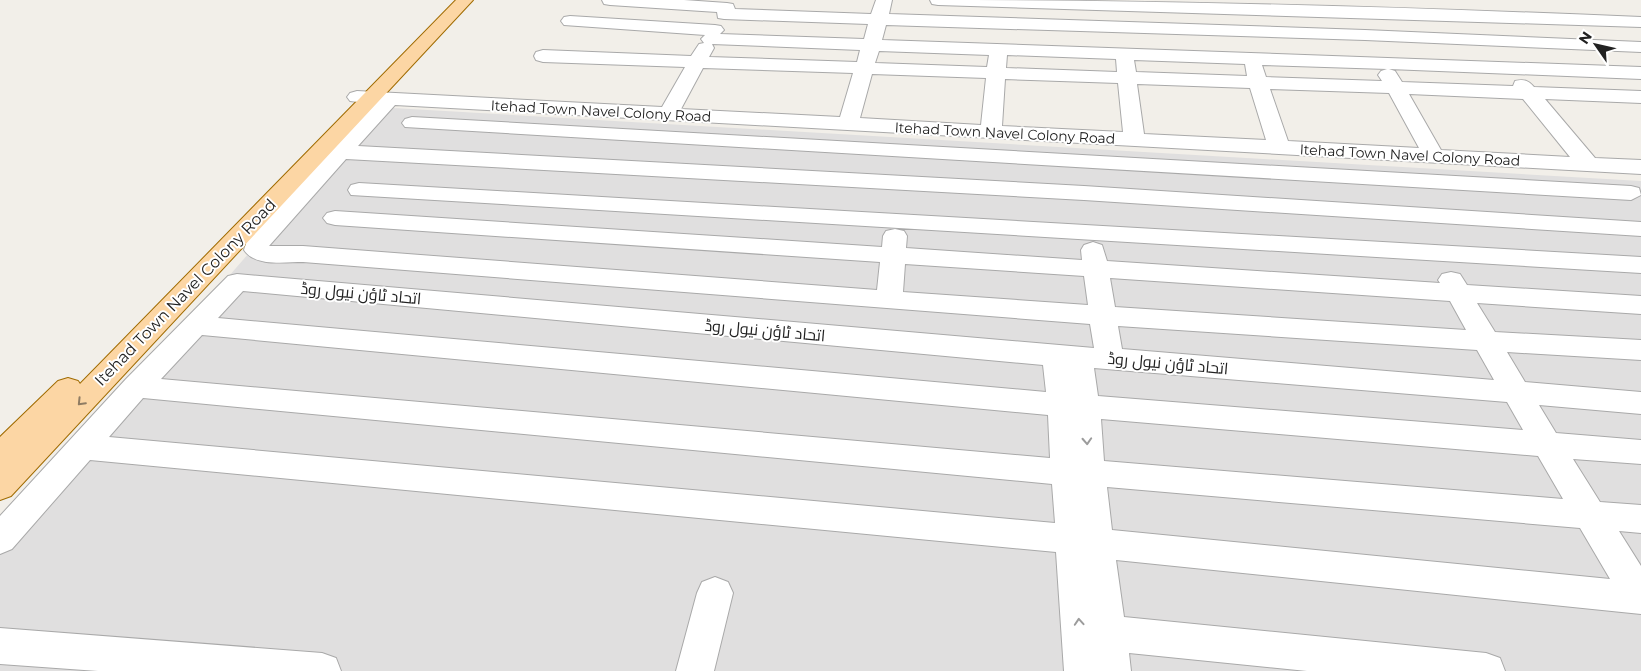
<svg xmlns="http://www.w3.org/2000/svg" width="1641" height="671" font-family="Montserrat,Cairo,sans-serif">
<rect width="100%" height="100%" fill="#f2efe9"/>
<path fill="#e0dfdf" d="M376,107L1641,181V671H0V525L229,276Z"/>
<g fill="none" stroke-linecap="round" stroke-linejoin="round">
<g stroke="#a9a9a9" stroke-width="2">
<path id="minor" d="M602,0H684L727,3L733,4L735,9L871,14L876,0H892L889,14L1365,30L1641,42V52L1365,40L886,25L882,40L1641,67V79L1389,69L1395,71L1402,82L1513,86L1515,81C1524,79 1528,80 1534,87L1641,91V103L1545,99L1595,158L1641,160V174L395,105L358,146L1084,186L1641,222V236L1084,200L346,159L269,246H303L877,290L880,262L335,225L327,223L323,218L327,213L335,211L882,247L883,236L886,231L895,229L904,231L907,236L906,248L1082,260L1081,250L1084,245L1093,242L1102,245L1107,261L1440,283L1438,280L1442,274L1451,272L1460,274L1467,285L1641,296V314L1477,303L1495,332L1641,340V360L1507,352L1525,382L1641,392V414L1539,405L1556,433L1641,440V464L1573,459L1600,502L1641,505V533L1619,531L1641,566V614L1116,560L1124,617L1486,653L1500,658L1505,671H1307L1129,653L1131,671H1064L1056,552L90,460L12,549L0,554V516L126,379L228,276L237,274L1094,348L1090,324L303,262C285,262 255,267 244,250L248,237L374,104L350,101L347,97L350,93L357,91L662,107L685,67L543,62L536,60L534,56L536,52L543,50L691,56L699,44L704,43L701,39L705,35L564,25L561,21L564,17L570,16L715,25L721,26L724,30L720,34L864,39L868,24L724,19L718,18L717,12L610,5L604,4ZM712,44L860,50L857,62L709,57L714,48ZM879,51L989,55L987,67L875,63ZM1007,55L1116,59L1117,72L1006,68ZM1134,60L1245,64L1247,76L1136,72ZM1262,65L1387,69L1381,71L1378,75L1382,81L1266,77ZM703,68L853,73L840,117L681,109ZM872,74L986,78L981,125L860,118ZM1005,79L1118,83L1123,132L1002,126ZM1137,84L1250,88L1266,140L1144,134ZM1270,89L1389,93L1419,148L1288,141ZM1409,94L1523,99L1570,157L1441,150ZM905,264L1084,276L1088,305L903,292ZM1110,278L1450,301L1466,330L1115,307ZM243,291L1043,365L1046,392L218,318ZM1118,326L1477,350L1494,380L1122,349ZM202,335L1048,415L1050,458L161,379ZM1094,368L1507,402L1523,430L1098,396ZM143,398L1052,484L1055,523L109,437ZM1101,419L1538,456L1563,499L1104,461ZM1107,487L1580,528L1610,579L1112,530Z
M930,0C1167,0 1404,7 1641,17V27L938,5L932,4Z
M412,117L1631,186L1639,188L1641,195L1631,200L405,127L402,123L405,119Z
M359,183L1641,257V273L351,195L348,190L351,185Z
M715,577L728,582L733,593L714,671H676L697,593L702,582Z
M0,628L322,653L336,658L341,671H98L0,664Z"/>
</g>
<g stroke="#a06b00" stroke-width="2">
<path id="major" d="M456,0H473L11,496L0,500V437L58,381L68,378L78,381L80,384Z"/>
</g>
<use href="#minor" fill="#fff" fill-rule="evenodd"/>
<use href="#major" fill="#fcd6a4" fill-rule="evenodd"/>
</g>
<defs><path id="oneway-chevron" d="M-2-3.5L2.5 0L-2 3.5" fill="none" stroke-width="1.6" stroke-linecap="round" stroke-linejoin="round" transform="scale(1.25)"/></defs>
<use stroke="#8f7c63" href="#oneway-chevron" transform="translate(81 402) rotate(134)"/>
<g stroke="#9c9c9c">
<use href="#oneway-chevron" transform="translate(1087 441) rotate(87)"/>
<use href="#oneway-chevron" transform="translate(1079 622) rotate(-94)"/>
</g>
<g text-anchor="middle" stroke-width="4" stroke-linejoin="round" paint-order="stroke">
<g font-size="14" fill="#222" stroke="#fff">
<text transform="translate(601 111) rotate(3)" y="5">Itehad Town Navel Colony Road</text>
<text transform="translate(1005 133) rotate(3)" y="5">Itehad Town Navel Colony Road</text>
<text transform="translate(1410 155) rotate(3)" y="5">Itehad Town Navel Colony Road</text>
</g>
<g font-size="16" fill="#222" stroke="#fff">
<text transform="translate(185 292) rotate(-46)" y="6">Itehad Town Navel Colony Road</text>
<text transform="translate(361 293) rotate(5)" y="6">اتحاد ٹاؤن نیول روڈ</text>
<text transform="translate(765 330) rotate(5)" y="6">اتحاد ٹاؤن نیول روڈ</text>
<text transform="translate(1168 363) rotate(5)" y="6">اتحاد ٹاؤن نیول روڈ</text>
</g>
</g>
<g transform="translate(1596 45) rotate(304)" stroke="#ffffff" stroke-width="4" paint-order="stroke">
<path d="M0-4L9 19L0 12L-9 19Z" fill="#222222"/>
<text y="-8" font-size="14" font-weight="bold" text-anchor="middle" fill="#222222">N</text>
</g>
</svg>
